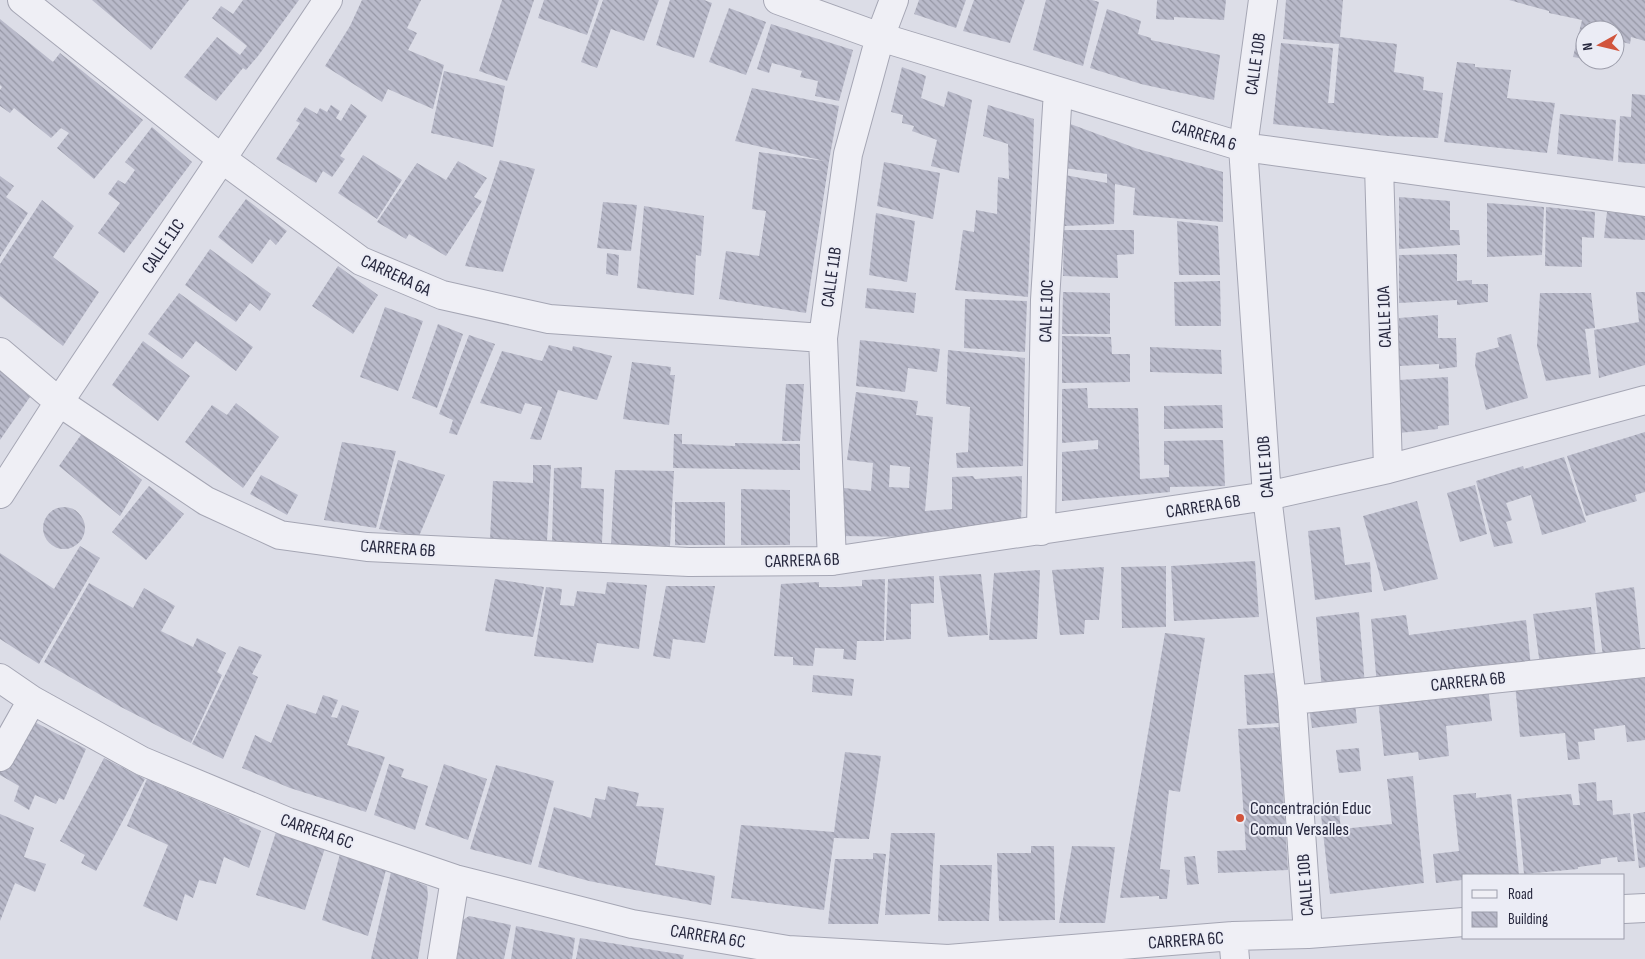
<svg xmlns="http://www.w3.org/2000/svg" width="1645" height="959" font-family="'Sofia Sans Condensed',sans-serif">
<defs>
<pattern id="building-back-hatch" width="6" height="6" patternUnits="userSpaceOnUse" patternTransform="scale(1.25)"><rect width="6" height="6" fill="#b9baca"/><path d="M-1 5l2 2M0 0l6 6M5-1l2 2" fill="none" stroke="#9697a5"/></pattern>
</defs>
<rect width="100%" height="100%" fill="#dcdde7"/>
<path fill="url(#building-back-hatch)" fill-rule="evenodd" d="M92,0H189L151,50Z
M243,0H299L258,56L246,70L243,68L216,101L184,77L217,37L240,55L247,46L212,18L221,6L233,14Z
M362,0H421L407,28L417,33L408,50L444,65L433,109L388,89L382,102L325,66L350,26Z
M502,0H534L507,81L479,71Z
M544,0H599L587,35L538,18Z
M603,0H659L644,41L611,29L597,68L581,62Z
M670,0H704L712,3L694,58L656,45Z
M919,0H966L956,28L914,14Z
M974,0H1025L1010,43L963,31Z
M1046,0H1092L1099,2L1083,66L1033,50Z
M1157,0H1226L1224,20L1174,17V20L1156,19Z
M1286,0H1343L1340,37L1397,44L1394,72L1424,77L1423,90L1443,93L1438,138L1388,136L1273,124L1281,43L1333,48L1328,103H1334L1339,44L1283,39Z
M1509,0H1645V41L1631,37L1630,44L1615,40V30H1585V59L1573,57L1582,20L1549,13V11Z
M729,8L766,22L746,75L709,62Z
M1107,9L1141,21L1138,34L1151,38V40L1220,55L1214,100L1141,84L1090,68Z
M0,19L53,62L60,53L143,120L94,179L57,148L69,133L61,128L51,138L14,108L10,113L0,106V90L2,87L0,85Z
M771,24L853,50L839,101L815,96L818,81L800,77L802,71L772,63L769,73L757,69Z
M1457,62L1475,64V67L1511,70L1507,98L1555,103L1547,153L1444,142Z
M902,67L926,76L921,98L944,107L948,91L972,100L959,173L931,166L937,140L912,131L914,126L902,123L903,115L891,112Z
M444,71L505,86L493,147L431,133Z
M752,88L839,106L829,161L806,313L719,299L726,251L759,256L766,211L752,209L759,152L825,161L735,141Z
M1632,94L1645,95V164L1618,162L1620,116L1631,117Z
M351,104L367,116L340,156L345,159L332,177L323,171L316,183L276,159L300,123L296,121L305,107L317,114L320,108L327,112L331,105L340,111L336,118L341,121Z
M988,105L1034,119L1028,297L955,290L963,230L974,232L976,210L997,214L998,177L1009,179L1008,144L983,136Z
M1560,114L1616,120L1613,161L1557,154Z
M1065,122L1138,149L1223,172V222L1133,215L1135,188L1115,184L1114,224L1064,226L1065,175L1107,183V174L1065,168Z
M152,127L192,162L124,253L98,233L120,203L108,194L118,180L125,184L135,170L125,162Z
M363,155L402,180L377,219L338,193Z
M500,160L535,169L503,272L465,266Z
M458,161L487,178L474,197L482,201L446,256L409,234L406,239L377,222L417,163L446,180Z
M884,162L940,173L933,219L877,206Z
M0,176L14,186L6,197L28,213L0,257Z
M1399,197L1450,201V230H1459L1460,245L1399,249Z
M246,199L287,231L276,245L270,239L252,264L218,237Z
M42,200L74,226L53,257L99,292L63,346L0,296V264Z
M603,202L637,205L631,251L597,248Z
M1487,203L1544,207L1542,255L1487,257Z
M644,206L704,216L701,256L696,255L694,295L637,288Z
M1546,207L1595,212L1594,238L1582,237V267L1545,266Z
M1607,212L1645,215V240L1604,238Z
M876,213L915,221L907,282L869,275Z
M1177,221L1218,226L1220,275H1179Z
M1064,230H1134V254L1117,255L1118,278L1063,276Z
M210,249L271,294L260,311L250,303L236,322L185,285Z
M607,253L619,255L618,276L606,274Z
M1457,254V281L1472,280V284H1488V302L1457,305V300L1399,303V255Z
M338,266L378,295L353,334L312,306Z
M1220,281L1221,326H1175L1174,282Z
M867,288L916,293L914,313L865,308Z
M1063,292L1110,293V334H1062Z
M1636,292H1645V365L1599,378L1594,330L1639,322Z
M179,293L253,347L236,371L196,341L182,359L148,334Z
M1540,293H1591L1595,328L1585,329L1591,374L1546,381L1537,346Z
M965,299L1027,301L1025,352L964,348Z
M385,307L423,321L398,391L360,377Z
M1438,315V338H1456L1457,367L1439,369V364L1399,366V318Z
M438,324L463,334L437,408L412,398Z
M1511,334L1528,398L1486,410L1475,365L1476,353L1499,347L1497,338Z
M469,335L495,344L457,435L449,433L453,420L439,414Z
M1062,336L1111,337L1112,354H1130V382L1062,383Z
M860,340L940,349L937,372L908,368L905,392L856,386Z
M143,341L190,376L158,421L112,385Z
M549,345L572,351L573,346L612,356L597,400L558,390L541,440L530,439L542,407L525,403L521,414L480,403L502,351L542,361Z
M1150,347L1221,350L1222,374L1150,372Z
M948,350L1025,358L1023,466L957,468L956,453L968,452L970,407L946,404Z
M632,362L671,367L670,375H675L669,425L623,419Z
M0,371L30,397L0,440Z
M1448,377L1449,425L1438,426V429L1399,433V380Z
M786,384H804L800,441H782Z
M1087,388L1088,408H1138L1140,479L1169,477V465H1164V441L1223,440L1225,486L1170,487V492L1062,501V452L1098,449V440L1062,443V389Z
M856,392L918,401L916,415L933,417L925,511L952,509V477L973,476L975,479L1022,476L1021,527L923,537L839,536L844,488L871,491L873,463L847,460ZM890,465L910,467L909,488L889,487Z
M236,403L279,437L243,488L185,442L212,405L227,415Z
M1222,405L1223,428L1164,429V406Z
M83,432L142,480L120,516L59,466Z
M1645,432V492L1635,495L1637,501L1586,516L1567,456Z
M674,434H682V444L735,446V443L800,444V470L673,468Z
M342,442L396,451L376,528L324,520Z
M1564,457L1586,522L1542,535L1531,495L1506,503L1512,520L1506,522L1513,543L1494,547L1476,481L1523,466L1524,469Z
M398,460L445,475L419,536L379,529Z
M533,465H551L547,541L490,539L493,481L533,483Z
M582,467L581,488L604,489L602,543L552,541L554,468Z
M615,470L674,471L670,546L611,544Z
M261,475L298,495L287,515L250,494Z
M1475,485L1487,534L1460,542L1447,493Z
M149,486L184,514L146,560L112,532Z
M741,489L790,490V545H741Z
M1417,501L1438,579L1384,591L1363,516Z
M675,502H725V545H675Z
M43 528a21 21 0 1 1 42 0a21 21 0 1 1-42 0Z
M1340,527L1345,565L1370,562L1372,592L1315,600L1308,531Z
M80,546L100,558L39,664L0,639V553L54,589Z
M1255,561L1259,617L1174,621L1171,566Z
M1166,566V627L1122,628L1121,567Z
M1104,567L1099,620H1085L1084,634L1060,635L1052,570Z
M1040,570L1037,639L989,640L994,573Z
M981,574L988,635L948,637L939,576Z
M934,576V603L911,604V639L886,640L888,579Z
M495,579L544,587L533,637L485,631Z
M885,579L884,641H857L856,660L843,659L844,649L815,648L813,666L793,665V657L774,656L781,584L819,582V587H840L862,586V580Z
M607,582L647,585L639,649L597,643L593,663L534,656L546,587L562,589L560,605L574,606L577,591L605,594Z
M89,583L133,608L144,588L175,606L161,631L193,647L197,638L226,653L217,672L222,675L191,743L121,707L44,662Z
M666,586H715L705,643L673,639L670,659L653,656Z
M1634,587L1641,652L1603,657L1595,593Z
M1591,607L1596,658L1540,665L1533,614Z
M1359,612L1365,686L1322,691L1316,617Z
M1406,615L1409,635L1526,620L1531,666L1377,685L1371,619Z
M1165,633L1205,638L1180,792L1169,790L1160,869L1170,870L1167,899H1159V896L1120,898Z
M239,646L262,655L252,674L258,677L223,759L192,744Z
M1276,673L1279,723L1247,725L1244,675Z
M813,675L854,679L852,696L812,692Z
M1645,675V740L1627,742L1625,725L1594,729L1595,740L1578,742L1580,759L1568,760L1565,733L1520,737L1515,684Z
M1488,687L1492,721L1446,726L1449,756L1419,760L1418,752L1384,756L1378,699Z
M323,695L338,700L331,717L337,718L342,705L359,711L347,745L385,757L366,812L290,788L242,768L255,735L271,743L287,704L316,714Z
M1355,702L1357,723L1312,728L1309,707Z
M27,718L86,749L64,800L59,798L56,804L35,795L29,810L14,801L19,786L0,775V765Z
M1279,727L1288,870L1218,873L1217,851L1246,850L1238,729Z
M1359,748L1361,771L1339,773L1336,750Z
M845,752L881,756L869,839L834,838L824,910L731,898L741,825L834,832Z
M104,758L145,779L96,871L81,863L85,855L60,841Z
M389,764L404,769L401,777L428,786L415,830L374,815Z
M444,764L487,779L468,840L425,825Z
M496,765L554,781L531,865L470,849Z
M1413,776L1424,883L1330,894L1320,806L1338,804L1341,829L1392,824L1387,779Z
M147,779L240,819L239,821L261,831L249,868L224,857L216,884L199,880L193,898L185,894L177,921L143,906L168,845L127,826Z
M1596,782L1597,801L1612,800L1613,815L1630,813L1635,861L1618,862L1617,857L1601,859V864L1578,867V869L1524,874L1517,799L1571,794L1573,805H1580L1578,784Z
M608,786L639,793L636,806L664,808L655,865L715,876L711,905L589,881L538,867L554,807L591,818L595,798L605,800Z
M1476,793V798L1511,794L1519,875H1464L1462,880L1436,883L1433,854L1459,851L1453,795Z
M1645,812V867L1639,868L1633,814Z
M0,814L34,828L24,857L46,864L35,892L15,883L0,921Z
M276,832L325,848L305,910L256,895Z
M891,833H935L930,914L885,915Z
M1031,846H1054L1055,920L999,921L997,853H1031Z
M1072,846L1115,847L1105,923H1059Z
M873,853L886,854L878,924H828L835,859H873Z
M340,854L386,870L368,936L322,920Z
M1195,856L1199,884L1187,885L1184,857Z
M940,865H992L989,921H938Z
M391,872L427,886L428,896L418,959H371Z
M469,916L511,925L504,959H455L460,922Z
M516,926L575,938L572,959H511Z
M580,938L684,955L683,959H576Z"/>
<g fill="none" stroke-linecap="round" stroke-linejoin="round">
<g stroke="#a5a6b4" stroke-width="30">
<path id="street" d="M22,0L222,159L361,261L442,295L549,319L823,338
M778,0L880,37L1243,147L1645,202
M1263,0L1243,147L1267,496L1292,700L1308,934
M1379,166L1388,469
M0,352L59,402L206,501L280,535L367,547L689,562L832,561L1267,496L1388,469L1645,400
M0,494L59,402L328,0
M1041,531L1045,300L1058,91
M832,561L823,338L848,154L880,37L894,0
M0,678L32,700L142,761L288,822L455,879L632,924L788,950L948,959L1233,936L1308,934L1464,922
M1292,700L1645,663
M0,757L32,700
M1624,909L1645,908
M1233,936L1235,959
M442,959L455,879"/>
</g>
<use href="#street" stroke="#efeff5" stroke-width="28"/>
</g>
<circle fill="#d1543c" stroke="#ebecf5" stroke-width="2" cx="1240" cy="818" r="5"/>
<g text-anchor="middle" stroke-width="4" stroke-linejoin="round" paint-order="stroke">
<g font-size="18" fill="#26273d" stroke="#ebecf5">
<text transform="translate(1255 64) rotate(-82)" y="6">CALLE 10B</text>
<text transform="translate(1204 135) rotate(17)" y="6">CARRERA 6</text>
<text transform="translate(163 246) rotate(-56)" y="6">CALLE 11C</text>
<text transform="translate(396 275) rotate(25)" y="6">CARRERA 6A</text>
<text transform="translate(831 277) rotate(-82)" y="6">CALLE 11B</text>
<text transform="translate(1046 311) rotate(-88)" y="6">CALLE 10C</text>
<text transform="translate(1384 317) rotate(-92)" y="6">CALLE 10A</text>
<text transform="translate(1265 467) rotate(-94)" y="6">CALLE 10B</text>
<text transform="translate(1203 506) rotate(-9)" y="6">CARRERA 6B</text>
<text transform="translate(398 548) rotate(4)" y="6">CARRERA 6B</text>
<text transform="translate(802 560) rotate(-2)" y="6">CARRERA 6B</text>
<text transform="translate(1468 681) rotate(-6)" y="6">CARRERA 6B</text>
<text transform="translate(317 831) rotate(19)" y="6">CARRERA 6C</text>
<text transform="translate(1305 885) rotate(-94)" y="6">CALLE 10B</text>
<text transform="translate(708 936) rotate(9)" y="6">CARRERA 6C</text>
<text transform="translate(1186 940) rotate(-4)" y="6">CARRERA 6C</text>
</g>
<g font-size="18" fill="#26273d" stroke="#ebecf5" text-anchor="start">
<text x="1250" y="814">Concentración Educ<tspan x="1250" dy="21">Comun Versalles</tspan></text>
</g>
</g>
<rect x="1462" y="874" width="162" height="65" fill="#ebecf5" stroke="#9c9dab"/>
<rect x="1472" y="890" width="25" height="8" fill="#efeff5" stroke="#9c9dab"/>
<text x="1508" y="899" font-size="15" fill="#26273d">Road</text>
<rect x="1472" y="912" width="25" height="15" fill="url(#building-back-hatch)" stroke="#9c9dab"/>
<text x="1508" y="924" font-size="15" fill="#26273d">Building</text>
<g transform="translate(1600 45) rotate(262)"><circle r="24" fill="#ebecf5" stroke="#9c9dab"/>
<path d="M0-4L9 19L0 12L-9 19Z" fill="#d1543c"/>
<text y="-8" font-size="14" font-weight="bold" text-anchor="middle" fill="#26273d">N</text>
</g>
</svg>
